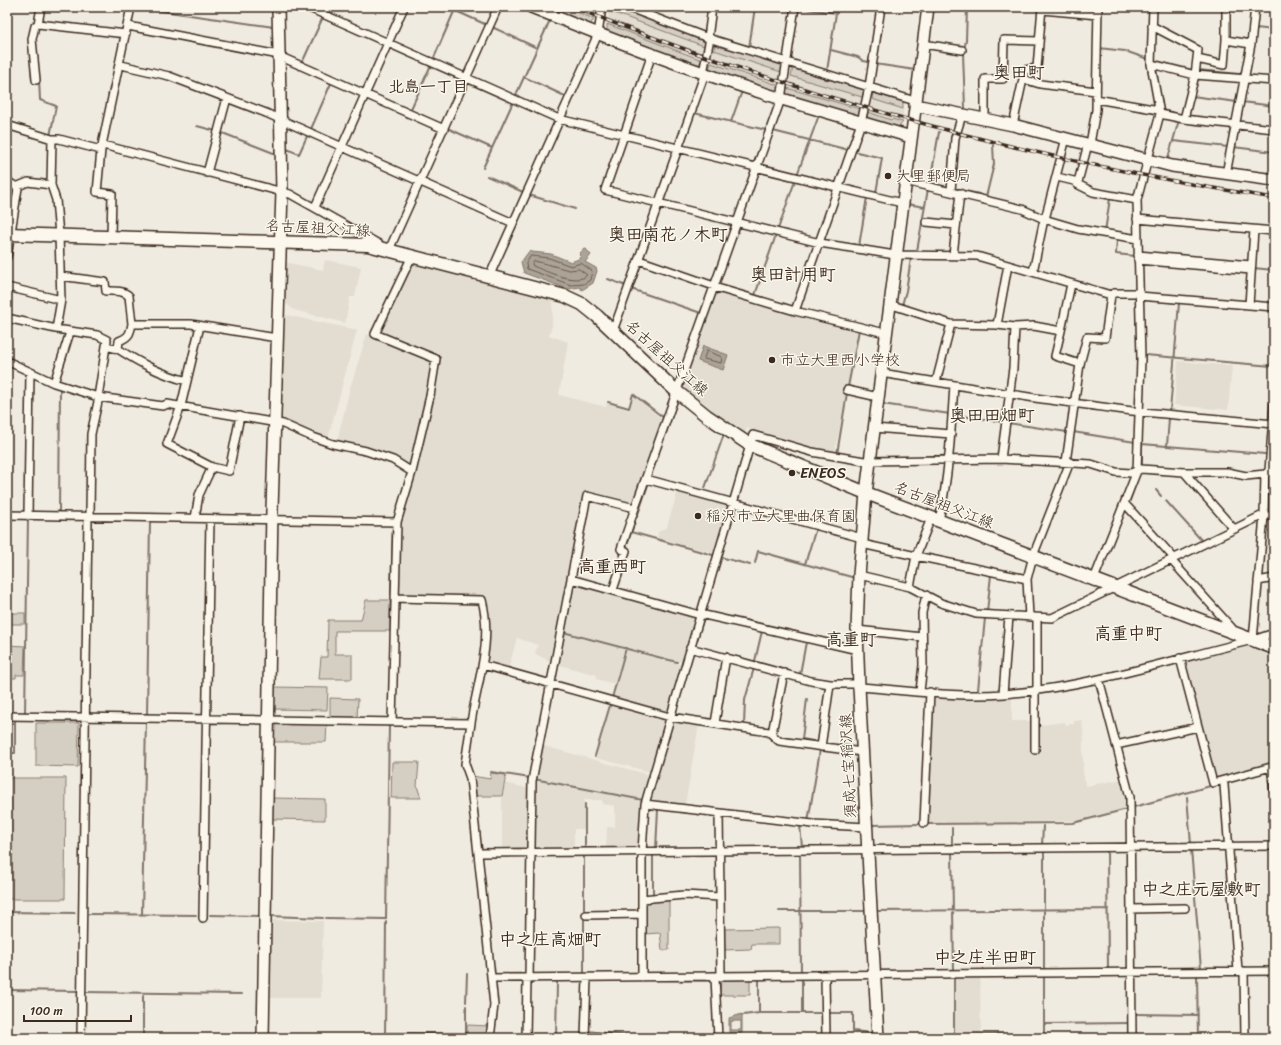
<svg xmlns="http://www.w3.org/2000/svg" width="1281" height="1045" font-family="Sriracha,'Klee One',sans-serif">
<rect width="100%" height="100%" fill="#f0ebe0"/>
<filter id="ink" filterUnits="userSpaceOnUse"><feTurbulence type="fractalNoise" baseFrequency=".025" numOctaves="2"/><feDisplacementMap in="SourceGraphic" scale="8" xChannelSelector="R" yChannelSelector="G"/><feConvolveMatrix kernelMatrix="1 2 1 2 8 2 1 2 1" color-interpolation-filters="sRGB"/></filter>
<g filter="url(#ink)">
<path fill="#e2dcd1" d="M545,7H597L594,19L590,25Z
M612,7H619L705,39L702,60L698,65L654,50V47L650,48L607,32L609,11Z
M715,43L783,65L776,91L709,69Z
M793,67L824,77V79L827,80L828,78L864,89L858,117L785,94Z
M873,93L903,102V122L898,128L867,119Z
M325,260L361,267L355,297H350L345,323L294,310L283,301L284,262L323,270Z
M416,262L499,286L553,298L552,326L549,335L568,342L559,395L606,407L607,403L629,410L634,396L663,420L633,506L585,493L552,662L535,654L538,645L517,638L508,670L486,662L489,626L485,597L403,595L399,591L401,525L429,414L439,358L383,334L381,329L411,264Z
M717,291L858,331L834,456L755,433L756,432L747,428L745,435L710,412L682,390Z
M281,314L357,330L328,439L284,421L278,415Z
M367,334L432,361L411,466L385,453L337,441L350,388Z
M1178,361L1232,366L1228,410L1174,405Z
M678,490L729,504L714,553L657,538L658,532L667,527Z
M573,581L697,615L683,662L563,631Z
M562,633L624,649L615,684L596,679L597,675L556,664Z
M1246,645L1274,652V769L1272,763L1215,779L1185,663Z
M626,649L682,665L667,714L613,699Z
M933,694L1012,696V721H1033L1034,726L1065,722L1066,725L1074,724V721L1082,720L1084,742H1083V772L1086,786L1124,779L1129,797L1126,808L1073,821L928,823Z
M612,702L667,717L651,772L596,758Z
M672,720L699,724L685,805L648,801Z
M540,745L650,775L643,799L534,778Z
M534,780L642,801L639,850H606L607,827H615V806L602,804V800H584V829H574V850L535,851L533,849Z
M505,783L530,789V851H502V795Z
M270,920L323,921L321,998H269Z
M955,976H980L981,1034H955Z"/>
<path fill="#d5cec3" stroke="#887c70" d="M545,7H564L594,19L590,25Z
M612,7H619L705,39L704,46L609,11Z
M607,24L702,60L698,65L654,50V47L650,48L607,32Z
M715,43L783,65L781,72L714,50Z
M711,63L778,85L776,91L709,69Z
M793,67L824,77V79L827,80L828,78L864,89L862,97L791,76Z
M787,88L860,109L858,117L785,94Z
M873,93L903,102V109L872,99Z
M868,112L891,120L892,119L903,122L898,128L867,119Z
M366,600H390V631H335V654H352V679H319L321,657H327L328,620H361Z
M7,613H25V624H7Z
M7,645L25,646L24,675H16V678H7Z
M273,687L328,688L327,710L272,709Z
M330,698L358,699L357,720L330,719Z
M36,723H79L78,767L36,766Z
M277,723H327L326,742H271L272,725Z
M392,762H419L417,786L421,798H391Z
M491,773L506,775L502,796H474L472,776L490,779Z
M7,778H66L65,899H7Z
M271,798L325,799V820L270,819Z
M669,898V950H662L660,933L644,934L645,900Z
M779,928V944H752L751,949L725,950L724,929Z
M721,979H750V995H720Z
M467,1025L490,1026L489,1038H467Z"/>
<path fill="#aca397" stroke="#7f7367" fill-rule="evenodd" d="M584,249H586L591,255L585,262L596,268L597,271L593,283L582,290L580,287L568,289L524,273L521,262L530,250L532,252L551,254L571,262L581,258L580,253Z
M703,346L728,355L723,370L698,361Z
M742,1014V1033H729V1018ZM731,1021H741V1030H731Z"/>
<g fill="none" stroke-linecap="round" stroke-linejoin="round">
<path stroke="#685a4e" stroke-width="1" d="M531,256L549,258L571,266L581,263L592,271L590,280L584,284L571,285L527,269L526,264Z
M535,261L569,270L579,269L587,275C578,286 545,271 533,266L532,264Z
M707,351L722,357L721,363L704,359Z"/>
<path stroke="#7f7367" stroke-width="2" d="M134,7L274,27
M447,7L487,25
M799,8L837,13
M325,12L327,7
M492,27L537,48
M1256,29V28L1274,30
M749,48L755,7
M1099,48L1125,51L1148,59
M831,50L858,57L863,61L870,62
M433,60L456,7
M1153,60L1193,70
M302,63L323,17
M875,64L915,70
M1198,70L1239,74L1243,70
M827,71L837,7
M524,77L567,97
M39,79L40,100L56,106L50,136
M826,79V78
M1192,96L1237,102
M515,97L550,20
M1242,102L1274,106
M965,108L963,53L966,41L967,7
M410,111L431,65
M694,113L766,130
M731,122L742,91
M197,126L216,131
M447,128L492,148
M311,129L332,81
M773,131L849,150
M220,132L276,154
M939,132L930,183L947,187
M1173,141L1228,147
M1233,147L1274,152
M857,152L882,158L876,193
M1168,158L1179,120
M483,168L513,102
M287,175V149L299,154L308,134
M797,175L819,115
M487,176L523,192
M287,179V187
M956,189L979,194
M529,195L575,209
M986,197L994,164L993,145
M907,204L925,207
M7,208H13
M778,229L795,181
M1105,232L1110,198H1109
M1117,238L1116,254L1135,256
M859,246L867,197
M917,251L928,189
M1253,268L1274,270
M608,279L626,286
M631,289L701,313
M755,295L776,235
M1145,300L1179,303L1170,411
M902,305L906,291L911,258
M1145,355L1272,366
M848,387L859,330
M608,402L629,408L633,394L664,418
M882,404L950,414
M955,415L1003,422
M1008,423L1067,432
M1073,434V432L1135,442
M665,436L678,398
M1167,446L1169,418
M660,449L662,444
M837,454L847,393
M1142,465V444L1265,454
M650,478L659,454
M705,488L724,434
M1156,490L1161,496
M1166,501L1203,542
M1129,503L1140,472
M59,513L60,388
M637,517L649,482
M1138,524L1168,556
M631,532L713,555
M626,547L635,522
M720,557L750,565
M755,563L758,551L855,578
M805,564L816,528
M391,594L393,525
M987,612L991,575
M700,630L703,620L707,619
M563,632L677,662
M391,640V599
M833,648L853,653
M755,661L762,631
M800,674L806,642
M978,690L985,618
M612,698L626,648
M807,699L802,739L813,741
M25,713L28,519
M147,715L150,521
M744,725L745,700L754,668
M7,753H15V719
M595,756L611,702
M491,772L530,778
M534,779L643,800
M1187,797L1191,844
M585,804V850
M1134,807L1214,785
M808,822L820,750
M927,824L1073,823L1127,809
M800,825L802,847
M871,825L922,824
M952,828V846
M1042,846L1043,826
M656,849L658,809
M1191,849L1201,969
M952,851L954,971
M1044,851V970
M800,853L801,973
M584,855V975
M653,896V855
M779,911H867
M876,911L1108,909
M7,912L75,913
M89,914L196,915
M142,915L146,720
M210,915L260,916V915
M270,916L323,918
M326,918L386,919L389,725
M1107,970H1108L1107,850
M1044,975V1038
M1197,975L1198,1038
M954,976V1038
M802,978V1012
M759,979V1013
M7,990L78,991
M84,992L242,994
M143,996V1038
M466,1002L467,974
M827,1013H853V1031L873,1033
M1135,1014L1198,1015
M743,1015L759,1013H823
M1044,1024L1129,1023
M588,1031L638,1037
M388,1033L466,1034
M884,1036L1044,1034
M385,1038L386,922
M466,1038V1006
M556,1038L557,983"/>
<g stroke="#3b2a1e" stroke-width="10">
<path id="street" d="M307,7L559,119L902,203
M627,7L708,38L915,101
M1153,7L1151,64L1195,75L1274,81
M1042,10L1098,15
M38,24L126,34
M128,26L279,55
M1152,26L1198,50L1195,75L1184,119
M708,38L712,7
M1226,40V7
M923,44L962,50
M652,54L605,190L820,243L895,255L977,256L1111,295L1114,293H1139
M279,56L444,129
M1197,59L1224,65L1226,40L1251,44
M1151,64L1160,114L1184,119L1274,129
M121,65L169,76L266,113L513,223
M703,73L710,38
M1023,79L1040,84L1096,91
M36,80L32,39L35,26L38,24L41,7
M1096,99L1159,110
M985,119V79H1003L1004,40L1039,41
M7,125L52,139H59L101,150
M1013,125L1025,70L1037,68L1042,7
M52,139L51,185L56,200L59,235L61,300L56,329L97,335L107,340L98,397
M1090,144L1096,110L1098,7
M103,145L290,194L379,244
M207,173L227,98
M1226,174L1251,44L1255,7
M1057,177L1078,182L1077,184L1093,192L1137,200
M7,181L18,188L7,257
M905,181L1022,209L1044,219L1078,229L1138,239
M1078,182L1088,144
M16,187L28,182L51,185
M951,191L955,138L962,115
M315,207L404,7
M1045,219L1066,138
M1137,219L1274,231
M926,222L956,225
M111,237L112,194L97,192L101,150L131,7
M389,250L498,7
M953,255L960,193
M1138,255L1251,265
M412,256L375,334L436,359L430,396L412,472
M639,260L714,286
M1138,260L1251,270
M1033,272L1044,219
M60,276L105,282L106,291C114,291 123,290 129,296L132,324
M489,277L598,34L602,7
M7,287L61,300
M714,287L795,311L885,333
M1139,296L1274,307
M889,304L951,324L997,325L1008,265
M1249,305L1254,230
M795,311L861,123L869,87L881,7
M7,318L56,329
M997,325L1015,327L1013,368L1001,459
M200,326L181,406L167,444L212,467L229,471L240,416
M1015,327L1034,326L1061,331L1071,284
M613,331L705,73
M1061,331L1055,356L1080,364L1066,462
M106,346L118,349L119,341C129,337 130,334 132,324H191L277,338
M118,349C140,363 160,374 187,381
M7,361L54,383L98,397L163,406L167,404L283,424L310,436L333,444L366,451L393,460L412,472L397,522L392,722
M1080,364L1087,337L1105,338L1111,295
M881,373L1035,398L1132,411L1274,424
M936,382L951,324
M54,383L70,332
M847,390L878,397
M874,428L951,434
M870,461L1001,459L1091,464L1116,472L1131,473L1141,469L1184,472H1227L1246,476L1265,474L1269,471L1274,404
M1184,472L1234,529
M646,479L862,538
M1125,504L1174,558
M7,515L397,522
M28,516L30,372
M90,517L91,434L99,397
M195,518L199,495L212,467
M939,520C949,476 951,431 954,385
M862,544L916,556L931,518
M1171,560L1232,628L1231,632
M859,575L910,587L941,603L976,614L1052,618L1261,516H1274
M571,579L700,615
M1094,579L1137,471L1141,359L1137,200L1160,114
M1258,581L1274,578
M910,587L916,556L1027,579
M613,590L626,551L621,549L635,508
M700,614L858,650
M1029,617L1027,579L1033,556L1070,462
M1037,618V690
M857,630L922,637
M1253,640L1264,516L1265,474
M690,648L811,681L830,684H859
M1180,658L1213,783L1271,767L1274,791
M483,665L670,717L769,732L779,741L862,752
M1099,679L1130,797L1132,1038
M859,687C906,690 956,698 1004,694C1088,687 1171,660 1253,640L1274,633
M1035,690V750
M920,691L923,665L922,613L926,595
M1003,694L1009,616
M7,716L471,723C477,682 493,642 482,600L396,598
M471,723L465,764L470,778L494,1005L490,1038
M715,723L726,657
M772,733L784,673
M1116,745L1198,727
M821,747L830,684
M1224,785L1238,971
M645,804L813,824L866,827
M719,813L721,977
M924,823L930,692
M479,853L1274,846
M642,899L684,895L720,897
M1131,909L1185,908
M586,915L642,914
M203,918L210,519
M1244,971L1245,1038
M825,975L826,1038
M642,977V852L645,804L753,435L812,452L870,462
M715,977L718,1038
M491,978L1274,971
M529,979L532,781L587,496L635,508L781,99L795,7
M81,1038L88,517
M526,1038L527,979
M585,1038L587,978"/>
</g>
<g stroke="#3b2a1e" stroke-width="14">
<path id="secondary" d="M531,7C613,40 697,73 782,99C825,112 868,124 911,137
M915,105L1013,125L1172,166L1274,180
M263,1038L272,510L282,191L278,7
M878,1038L859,687L857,630L859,575L866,493L928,7"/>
</g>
<g stroke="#3b2a1e" stroke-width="15">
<path id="primary" d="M7,234L368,245L565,296L582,304L597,316L676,391L707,416L750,445L866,493L1274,648"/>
</g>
<use href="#street" stroke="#fbf7ec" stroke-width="7"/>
<use href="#secondary" stroke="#fbf7ec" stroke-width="11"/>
<use href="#primary" stroke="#fbf7ec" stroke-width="12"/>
<g stroke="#3b2a1e" stroke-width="3.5">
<path id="rail" d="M573,7C799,97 1034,161 1274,198"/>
</g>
<use href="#rail" stroke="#fbf7ec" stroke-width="2" stroke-dasharray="6" stroke-linecap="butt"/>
</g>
</g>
<g fill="#3b2a1e" stroke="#fbf7ec" stroke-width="1.5">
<circle cx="888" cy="176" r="4"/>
<circle cx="772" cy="360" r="4"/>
<circle cx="792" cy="473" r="4"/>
<circle cx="698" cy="516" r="4"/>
</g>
<g text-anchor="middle" stroke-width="3" stroke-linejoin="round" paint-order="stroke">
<g font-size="15" fill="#3b2a1e" stroke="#fbf7ec" text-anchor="start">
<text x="896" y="181">大里郵便局</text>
<text x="780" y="365">市立大里西小学校</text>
<text x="800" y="478">ENEOS</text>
<text x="706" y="521">稲沢市立大里曲保育園</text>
</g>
<g font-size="15" fill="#3b2a1e" stroke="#fbf7ec">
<text transform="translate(318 228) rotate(3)" y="5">名古屋祖父江線</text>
<text transform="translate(667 358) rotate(42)" y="5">名古屋祖父江線</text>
<text transform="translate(944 505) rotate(21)" y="5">名古屋祖父江線</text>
<text transform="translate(848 766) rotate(-93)" y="5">須成七宝稲沢線</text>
</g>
<g font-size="16" font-weight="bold" fill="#3b2a1e" stroke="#fbf7ec">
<text x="428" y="92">北島一丁目</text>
</g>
<g font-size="17" font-weight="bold" fill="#3b2a1e" stroke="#fbf7ec">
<text x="1019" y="78">奥田町</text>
<text x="668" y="240">奥田南花ノ木町</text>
<text x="793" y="280">奥田計用町</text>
<text x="992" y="421">奥田田畑町</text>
<text x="612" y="572">高重西町</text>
<text x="1128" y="639">高重中町</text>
<text x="851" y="645">高重町</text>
<text x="1201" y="895">中之庄元屋敷町</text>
<text x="550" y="945">中之庄高畑町</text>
<text x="985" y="963">中之庄半田町</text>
</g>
</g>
<rect width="1281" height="1045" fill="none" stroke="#fbf7ec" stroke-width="24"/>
<rect x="12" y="12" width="1257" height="1021" fill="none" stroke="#3b2a1e" stroke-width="1.5" filter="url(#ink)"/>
<path d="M24 1015v6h107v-6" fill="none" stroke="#3b2a1e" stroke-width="2"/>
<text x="30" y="1015" font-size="12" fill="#3b2a1e" stroke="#fbf7ec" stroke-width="3" paint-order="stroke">100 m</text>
</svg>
